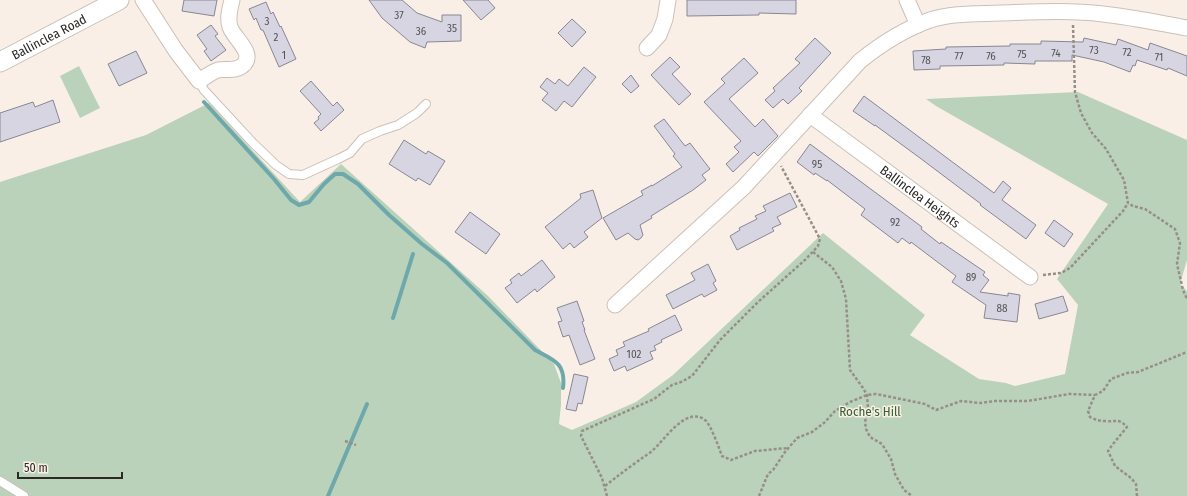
<svg xmlns="http://www.w3.org/2000/svg" width="1187" height="496" font-family="'Fira Sans Condensed',sans-serif">
<rect width="100%" height="100%" fill="#faefe7"/>
<path fill="#bbd2ba" d="M79,66L100,108L80,118L60,76Z
M1078,92L1187,140V260L1180,284L1187,291V496H0V182L146,135L209,103L300,202L341,164L488,296L554,364L561,383V405L559,424L572,430L636,402L673,375L823,233L925,315L910,335L979,379L1006,383L1015,386L1065,374L1078,305L1057,279L1108,204L936,106L926,99Z"/>
<g fill="none" stroke-linecap="round" stroke-linejoin="round">
<path stroke="#6fa8ab" stroke-width="4" d="M204,102L274,179L291,200L299,205L309,202L324,184L335,174H343L358,184L389,215L422,244L447,263L535,350C554,360 566,363 563,388
M393,318L413,254
M328,496L367,404"/>
</g>
<path fill="#d6d5e1" stroke="#888792" d="M184,0H217L214,16L182,11Z
M369,0H402L417,13L442,22V15H461V41L427,42L425,48L410,42L382,18Z
M463,0H488L495,8L481,20Z
M687,0H796V14L759,13V15L687,16Z
M266,2L271,14L273,12L280,27L281,26L296,59L279,67L263,30H261L256,18L254,20L249,9Z
M572,19L586,32L572,47L558,33Z
M211,25L218,34L215,36L226,50L211,61L204,51L207,49L197,35Z
M815,38L831,53L799,88L802,91L788,104L783,99L773,108L765,100L775,91L773,88L800,63L795,59Z
M1084,38L1116,45L1118,39L1148,50L1150,43L1187,56V76L1168,68L1167,70L1137,60L1135,66L1133,65L1130,72L1104,62L1072,55V61H1035V64L1004,63V65L940,66V69L914,70L913,51L946,49V47L1010,46V44H1041V41L1083,42Z
M136,51L147,73L119,86L108,64Z
M670,57L680,67L672,74L691,94L679,105L651,75Z
M744,58L758,73L729,99L755,127L763,119L778,136L758,156L754,152L733,172L726,164L739,152L734,147L741,141L704,102L725,83L721,79Z
M584,67L596,77L572,107L564,101L556,111L542,100L548,93L540,87L547,78L555,84L559,79L568,86Z
M631,75L639,86L631,93L622,84Z
M311,81L333,106L337,102L344,110L321,131L314,123L319,119L318,117L321,114L300,91Z
M864,96L994,193L1003,181L1011,188L1002,200L1036,225L1026,239L980,205L981,204L920,158L875,125V126L853,111Z
M53,100L60,122L0,142V113L33,102L35,107Z
M664,119L685,146L690,143L710,169L702,175L706,180L693,190L651,216L652,218L640,225L643,235L641,238L638,240L635,239L628,233L616,240L603,218L643,195L641,191L652,185V186L682,167L673,156L675,154L654,126Z
M404,140L426,154L428,151L445,161L430,185L418,178L416,181L389,164Z
M810,144L922,227L921,229L940,244L941,242L985,272L983,275L989,280L980,292L1008,296V293L1020,295L1017,322L984,318L986,305L952,282L956,276L911,242L910,244L902,238L898,243L861,215L865,209L827,180V181L815,173L814,175L797,162Z
M593,190L602,218L584,232L588,237L574,248L570,243L563,249L545,227L581,198L580,194Z
M790,193L797,207L777,217L781,224L772,228L774,231L737,250L730,236L740,230L739,228L757,219L755,216L766,211L763,206Z
M470,212L500,234L486,254L455,232Z
M1054,220L1073,234L1064,247L1045,233Z
M542,260L555,277L537,292L535,289L517,303L505,288L512,283L510,280L519,273L521,276Z
M708,264L716,281L713,283L717,290L704,297L702,294L673,309L666,295L695,280L691,273Z
M1063,296L1068,311L1039,319L1035,304Z
M577,301L584,321L582,322L585,330H584L595,359L580,365L569,335L563,337L558,322L562,321L557,308Z
M675,315L682,330L661,340L662,342L654,346L656,350L650,352L653,359L627,371L625,366L614,371L609,359L618,355L616,350L625,346L623,342L649,331L648,329Z
M574,374L588,377L582,404L578,403L576,411L566,409Z"/>
<g fill="none" stroke-linecap="round" stroke-linejoin="round">
<g stroke="#cac0b8" stroke-width="10">
<path id="service" d="M199,81L204,90L253,143L276,165L289,174L303,175L338,159L350,153L362,139L380,131L398,125L417,113L426,104
M0,481L24,496"/>
</g>
<g stroke="#cac0b8" stroke-width="17">
<g id="minor">
<path d="M143,0L176,51L199,81C205,77 212,72 218,70C226,68 234,72 242,66C257,54 234,39 230,27C227,18 230,9 232,0"/>
<path d="M907,0L918,25"/>
<path d="M647,48L659,35L665,19L668,0"/>
<path id="s1" d="M810,115L1030,277"/>
<path d="M615,305L744,187L860,61C881,44 905,29 930,20C952,13 977,14 1000,13C1034,12 1069,10 1103,14C1131,17 1159,23 1187,28"/>
</g>
</g>
<g stroke="#cac0b8" stroke-width="21">
<g id="tertiary">
<path id="s2" d="M0,62L119,0"/>
</g>
</g>
<path stroke="#968f89" stroke-width="2.5" stroke-dasharray="3 2" stroke-linecap="butt" d="M1073,25L1075,92L1081,113L1092,133L1106,149L1124,180L1128,203L1133,206L1145,209L1175,229L1180,243L1177,264L1183,290L1187,299
M813,252L832,267L841,281L846,299L850,370L863,388L867,395L868,408L865,422L866,429L870,437L882,444L891,459L895,474L904,490L912,496
M1043,275L1061,273L1070,268L1123,211L1128,203
M345,441L356,445
M605,486C615,478 624,471 634,464C640,459 646,456 652,451C664,441 686,405 705,420C711,425 719,448 722,456L731,460L755,451L788,448
M607,496L602,478L581,436L582,431L654,399L672,385L681,382L692,376L720,340L758,302L806,259L818,246L820,239L781,166
M759,496L768,474L773,470L785,452L797,438L812,432L824,423L835,411L850,402L867,395L876,394L925,404L936,410L961,401L980,403L995,401H1028L1069,394L1095,395
M1137,496L1136,484L1131,478L1115,466L1108,451L1113,444L1127,427C1119,418 1116,422 1106,421C1100,421 1095,420 1090,417L1088,411L1095,395L1103,391L1111,379L1127,373L1138,372L1187,352"/>
<use href="#service" stroke="#fff" stroke-width="8"/>
<use href="#minor" stroke="#fff" stroke-width="15"/>
<use href="#tertiary" stroke="#fff" stroke-width="19"/>
</g>
<g text-anchor="middle" stroke-width="3" stroke-linejoin="round" paint-order="stroke">
<g font-size="11" fill="#565455">
<text x="399" y="19">37</text>
<text x="267" y="25">3</text>
<text x="452" y="32">35</text>
<text x="421" y="35">36</text>
<text x="276" y="41">2</text>
<text x="1094" y="54">73</text>
<text x="1127" y="56">72</text>
<text x="1056" y="57">74</text>
<text x="1022" y="58">75</text>
<text x="284" y="59">1</text>
<text x="959" y="60">77</text>
<text x="991" y="60">76</text>
<text x="1159" y="61">71</text>
<text x="926" y="64">78</text>
<text x="817" y="168">95</text>
<text x="895" y="226">92</text>
<text x="971" y="281">89</text>
<text x="1002" y="312">88</text>
<text x="634" y="358">102</text>
</g>
<g font-size="13" fill="#2c2926" stroke="#faefe7">
<text dy="5" stroke="none"><textPath href="#s2" startOffset="55">Ballinclea Road</textPath></text>
<text dy="5" stroke="none"><textPath href="#s1" startOffset="137">Ballinclea Heights</textPath></text>
</g>
<g font-size="13" fill="#356333" stroke="#faefe7">
<text x="870" y="416">Roche's Hill</text>
</g>
</g>
<path d="M18 472v6h104v-6" fill="none" stroke="#2c2926" stroke-width="2"/>
<text x="24" y="472" font-size="12" fill="#2c2926" stroke="#faefe7" stroke-width="3" paint-order="stroke">50 m</text>
</svg>
